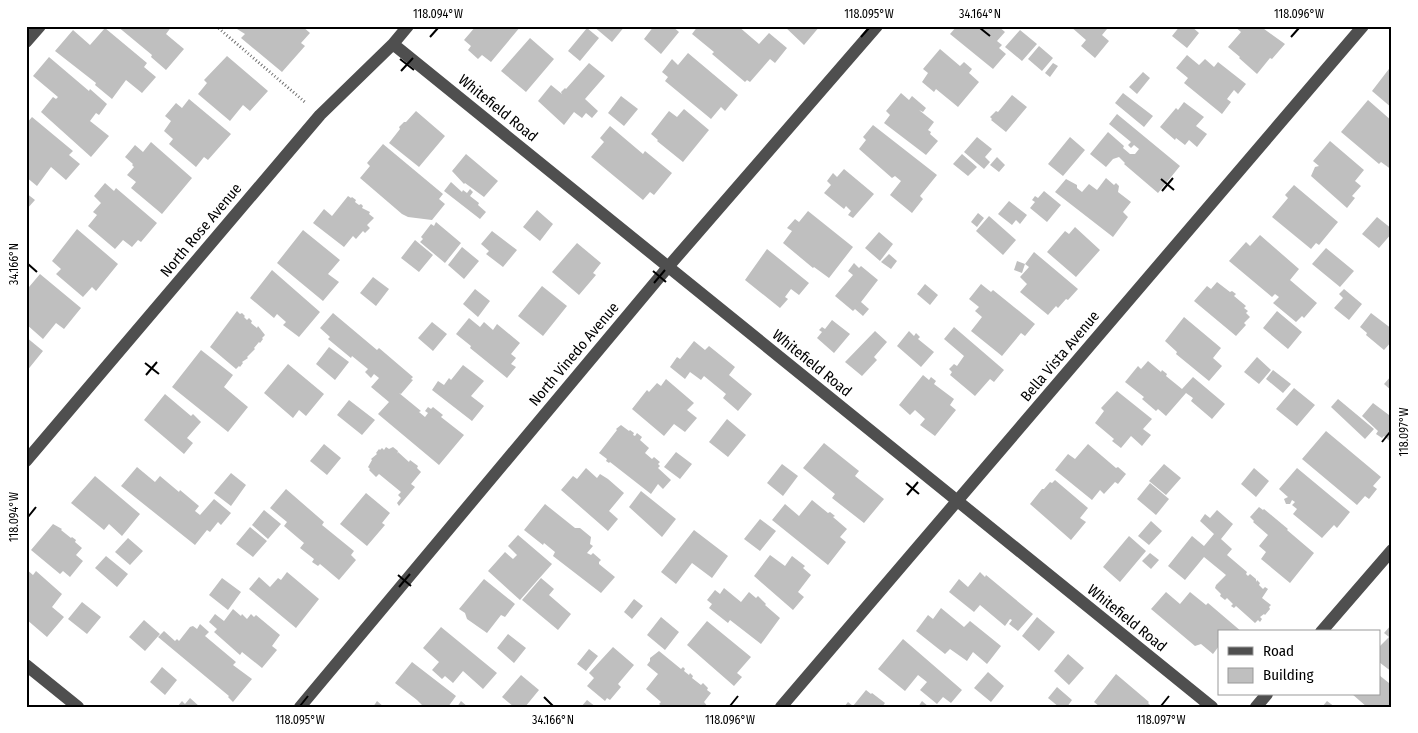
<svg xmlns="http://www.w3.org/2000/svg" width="1418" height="733" font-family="'Fira Sans Condensed',sans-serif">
<rect width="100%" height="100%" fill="#fff"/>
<path fill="#bfbfbf" d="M117,26H172L166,34L184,49L166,70L151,57L152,55Z
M239,26H247L250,28L251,26H302L310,33L301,43L305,46L282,72L241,38L245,34L237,29Z
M476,26H521L491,62L482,55L478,59L468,50L471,46L464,40Z
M593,26H625L612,42Z
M654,26H672L679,32L661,54L644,39Z
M698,26H738L759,44L769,33L787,48L775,63L770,59L750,82L747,80L745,82L712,54L714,52L692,34Z
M784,26H820L804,45Z
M957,26H998L1005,32L997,41L1002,45L999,48L1006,54L993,69L950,34Z
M1070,26H1104L1107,29L1102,35L1109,41L1095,58L1081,46L1086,40Z
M1180,26H1191L1199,33L1187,48L1172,36Z
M1234,26H1260L1285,44L1272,59L1270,58L1257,74L1239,58L1240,57L1228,47L1241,32Z
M105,28L147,63L144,67L156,77L142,93L126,80L112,99L95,85L96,83L55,51L73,30L90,45Z
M587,28L599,38L580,61L568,51Z
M1020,30L1037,44L1022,61L1005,47Z
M530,38L554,59L526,92L501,71Z
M1039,46L1053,58L1042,71L1028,59Z
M940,49L960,66L964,62L972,69L969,73L979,82L958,107L936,89L934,92L922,82L928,73L923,69Z
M688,53L738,95L725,111L721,107L711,119L665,81L668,77L662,72L672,59L678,65Z
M1187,55L1199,65L1205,59L1214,67L1218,62L1246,84L1238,94L1234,90L1227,99L1231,102L1222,114L1184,83L1188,78L1176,68Z
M227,56L268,91L250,111L243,105L230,121L198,94L207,83L204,80Z
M49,57L89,91L90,89L107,104L99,115L96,113L90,121L109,136L91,157L41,112L53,97L56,99L58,97L33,76Z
M589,63L605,76L585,99L598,111L592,118L586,113L582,118L574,112L564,125L538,101L551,85L562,94L561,92L565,88L566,89Z
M1053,63L1058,66L1050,77L1045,73Z
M1392,65V108L1372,91Z
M1143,72L1150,78L1137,94L1129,87Z
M901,93L909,100L912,96L926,108L923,112L919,110L934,122L928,130L931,132L930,134L938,141L926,155L884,123L890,115L886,111Z
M1123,93L1153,116L1144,127L1115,103Z
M1012,95L1027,107L1006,132L991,120L992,119L990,117L996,111L998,112Z
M621,96L638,109L624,126L608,113Z
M189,99L231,134L208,160L204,157L196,167L169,144L173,139L164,131L171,121L165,116L176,103L182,108Z
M1368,100L1392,121V170L1381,162L1379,164L1341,132Z
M1184,102L1204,117L1196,126L1207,134L1197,147L1189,140L1185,145L1176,138L1175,140L1160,127L1176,108L1178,110Z
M684,109L709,130L683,162L657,141L658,140L651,134L669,111L677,117Z
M416,111L445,136L419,167L389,143L400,129L399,127L404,122H406Z
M1117,114L1180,166L1158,193L1124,164L1125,163L1119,157L1113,159L1106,167L1090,154L1108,132L1124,146L1123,148L1130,154H1135L1139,149L1134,145L1131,148L1128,145L1131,142L1109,124Z
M32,117L73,151L69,155L80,164L66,180L51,167L37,186L26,177V124Z
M873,125L937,175L920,196L923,199L912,213L890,195L901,181L895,176L892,178L859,149L866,140L863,137Z
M610,126L643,154L645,151L672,173L654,195L650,192L643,200L591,157L604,142L600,138Z
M977,137L992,149L985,157L990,162L984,169L964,152Z
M1070,137L1085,150L1063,176L1048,164Z
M1330,141L1364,170L1355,181L1361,186L1352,196L1355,198L1347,208L1311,176L1315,167L1319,166L1313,161Z
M151,142L192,178L162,214L131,188L136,182L127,175L134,167L132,165L133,164L125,157L135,145L143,152Z
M383,144L443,194L439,199L445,204L432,220L408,217L402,214L360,178L370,166L367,163Z
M466,154L498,181L484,197L465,183L464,184L452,171Z
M962,154L977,167L968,176L953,164Z
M997,157L1005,165L999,172L990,165Z
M844,169L874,194L853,218L848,215L851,211L846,206L844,209L824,193L831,185L827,181L833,173L837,177Z
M1106,178L1114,185L1116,183L1119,186L1118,192L1131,202L1123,212L1128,217L1113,237L1055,192L1066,179L1077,185V188L1082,192L1089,184L1097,190Z
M451,182L462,192L463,190L467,193L470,189L473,192L470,196L479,203L478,205L486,212L480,219L444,191Z
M105,183L114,191L116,188L157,223L141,242L138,240L132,247L123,240L115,249L88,226L97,215L93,212L101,203L94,196Z
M1294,185L1338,222L1319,245L1316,243L1311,249L1272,217L1288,198L1285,195Z
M1044,191L1061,205L1047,222L1030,208L1035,202L1032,200L1035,196L1038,198Z
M26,193L35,200L26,210Z
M348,196L351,198L352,197L356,200L355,202L359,205L361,204L363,206L362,208L370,212L369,214L374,218L367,225L370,228L365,233L363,231L356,239L353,236L344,247L313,223L324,209L332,216Z
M1009,201L1027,215L1020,224L1016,220L1012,225L998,214Z
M537,210L553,224L540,241L523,227Z
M808,211L853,247L829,278L814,267L813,268L783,243L792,231L787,228L795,219L799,222Z
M978,213L984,218L977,227L971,222Z
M989,216L1016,240L1003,255L976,231Z
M1377,217L1392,229V233L1379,248L1362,234Z
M436,222L461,243L445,263L420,242L423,239L421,237L431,224L434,226Z
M1075,227L1100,250L1076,277L1047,252L1065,231L1069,234Z
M77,229L118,264L96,291L92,287L83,297L56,274L61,269L52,261Z
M303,230L340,260L328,274L339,282L323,301L277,263Z
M492,231L517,250L503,267L486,254L489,251L481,244Z
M879,232L893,244L880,261L865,248Z
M1260,235L1299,269L1290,280L1317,303L1304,318L1302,316L1296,322L1273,303L1279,297L1275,294L1272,297L1229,261L1246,242L1250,246Z
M415,240L433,255L419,272L401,258Z
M577,243L601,263L593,273L596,275L579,295L552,272Z
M462,247L479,261L464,279L448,265Z
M1326,248L1354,271L1340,287L1312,264Z
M767,249L809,283L799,295L791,289L785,297L788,299L780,308L745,280Z
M1034,252L1078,289L1068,300L1066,299L1058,308L1056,306L1048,315L1020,292L1027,284L1020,277L1029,267L1025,264Z
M889,254L897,261L891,269L881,262Z
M1017,261L1025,264L1022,273L1014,270Z
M854,263L859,268L861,266L878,280L861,302L869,309L863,316L855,309L853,311L835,296L853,275L848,271Z
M272,270L320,312L299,337L283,325L286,322L277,314L274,318L250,298Z
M40,274L81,308L64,329L56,323L43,339L26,324V287L27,285L29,287Z
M373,277L389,289L376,306L360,293Z
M1217,282L1230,292L1232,291L1236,294L1234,296L1246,306L1244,308L1248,311L1246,313L1250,317L1244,323L1246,325L1236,336L1194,301L1207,286L1211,289Z
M925,284L938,295L930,305L917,294Z
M981,284L991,292L993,290L1035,324L1025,336L1021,333L1002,356L971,331L982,317L975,311L979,307L969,299Z
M542,286L567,306L543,336L518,316Z
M475,289L490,301L478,317L463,304Z
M1344,289L1362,304L1349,320L1334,308L1343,298L1339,294Z
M237,311L240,314L242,313L245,316L244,317L247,320L249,318L252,321L251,323L257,328L258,326L265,335L262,338L263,339L260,343L259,342L254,348L255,349L247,357L248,358L242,362L243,363L240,367L239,366L236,369L210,347Z
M1277,311L1302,332L1288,349L1263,328Z
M333,313L377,350L379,348L413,377L411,379L413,380L401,394L399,393L421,411L419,412L425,417L428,413L425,411L428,407L431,409L433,407L443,415L441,417L464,435L439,465L378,414L389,402L371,387L379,378L374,374L371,378L365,372L368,369L352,356L351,358L328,339L330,337L320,328Z
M1371,313L1392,329V341L1384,350L1366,335L1367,333L1360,327Z
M1184,317L1221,348L1213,358L1222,366L1209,381L1176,354L1177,352L1165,341Z
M469,318L480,327L484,322L493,330L497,324L520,343L511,354L516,358L511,364L516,367L507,378L470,348L471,346L456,334Z
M832,320L850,334L834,353L817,338L822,332L819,330L822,327L825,329Z
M432,322L447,334L433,351L418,338Z
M954,327L1004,370L994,382L990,379L975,396L950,375L952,372L949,369L954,364L957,366L964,356L944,339Z
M875,331L887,342L874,357L877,360L862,376L845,362Z
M909,331L914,336L916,333L920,337L918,339L934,352L921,367L897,346Z
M26,337L43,351L26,372Z
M694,341L705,350L709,346L735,367L729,375L752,394L738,411L723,398L726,394L704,376L701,380L690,372L685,379L670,367L677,357L680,359Z
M329,347L349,362L335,380L316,364Z
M201,350L233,375L224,387L248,407L228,432L172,387Z
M1257,357L1271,370L1259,384L1244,372Z
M1148,361L1161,372L1162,370L1167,374L1166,376L1182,389L1193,377L1225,404L1212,419L1191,401L1193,398L1186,393L1166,416L1158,409L1156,411L1142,399L1144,397L1125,382L1138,366L1141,369Z
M288,364L324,394L306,416L299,410L293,418L264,393Z
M463,365L484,381L471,396L484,406L472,421L432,390L438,381L444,385L449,378L451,380Z
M1273,370L1291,384L1283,393L1266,379Z
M923,375L929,380L931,377L936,381L934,384L954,399L950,405L956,410L935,436L920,425L925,419L915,410L910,415L899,405Z
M1392,375V391L1384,384Z
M666,379L694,403L687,410L697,418L685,432L674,424L664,436L632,409L647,390L649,392L657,383L661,386Z
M1294,388L1315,405L1297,426L1276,409Z
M1117,391L1152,419L1143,429L1151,435L1142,446L1131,436L1121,448L1112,441L1114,439L1095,423L1104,411L1101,408Z
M165,394L191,416L193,414L201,422L187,438L193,443L184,454L144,420Z
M1338,399L1374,429L1365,439L1331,407Z
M349,400L375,420L362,435L337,415Z
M1373,403L1389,415L1392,412V443L1384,436L1382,438L1376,434L1378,431L1362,416Z
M727,419L746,435L728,457L709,442Z
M621,425L629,431L630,430L634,433L633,435L635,436L637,433L642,437L640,440L649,448L645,453L652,459L654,457L660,462L658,464L660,466L658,468L671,480L663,489L658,484L651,494L610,462L609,463L606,461L607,459L599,453L617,430L616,429Z
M1326,431L1381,477L1373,486L1377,489L1369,499L1365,496L1357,505L1302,459Z
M824,443L859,471L855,476L884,499L864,523L832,498L835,494L803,468Z
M324,444L341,458L327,475L310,461Z
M1088,444L1116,468L1118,467L1126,474L1118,484L1115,482L1104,494L1100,490L1092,500L1055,470L1068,454L1075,459Z
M386,447L389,449L393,447L398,451L397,454L398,452L409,462L410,460L418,466L417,468L421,472L411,484L415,487L399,506L397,503L401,498L398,495L401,492L379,474L376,477L369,470L370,469L368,467L372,460L371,459L377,454L376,453L379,449L380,450L382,448L384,450Z
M676,452L692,464L680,479L664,467Z
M782,464L798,476L783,496L767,483Z
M1164,464L1181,478L1166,495L1149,481Z
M137,467L155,482L160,476L179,492L180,490L199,506L195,511L200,515L214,499L231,513L221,525L218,522L210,532L207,530L195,545L121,486Z
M586,468L597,478L600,474L608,479L624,493L609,511L618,519L608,531L561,490L573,476L577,479Z
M1254,468L1269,481L1256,497L1241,484Z
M1297,468L1350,512L1337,528L1334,525L1322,538L1293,514L1297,509L1292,505L1295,502L1292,500L1290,504H1286L1284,499L1288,497L1279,489Z
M231,473L246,485L231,506L214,493Z
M95,476L140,514L122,536L109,524L104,530L71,503Z
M1055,480L1088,508L1080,518L1086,522L1071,540L1030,504L1042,489H1044L1050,482L1052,483Z
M1150,483L1169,499L1156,515L1137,499Z
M286,489L324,522L322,525L354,551L351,555L356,560L339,580L320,564L318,566L312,562L314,559L300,548L304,543L284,526L287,522L270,508Z
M641,491L676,519L662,537L629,507Z
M366,493L390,513L382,523L385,525L367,546L340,524Z
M812,500L828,513L830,512L835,516L833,517L847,529L840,537L846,542L828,565L772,520L785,504L799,516Z
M545,504L575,528H580L591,537L590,544L593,546L587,553L591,555L593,553L601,560L599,562V564L615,577L601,593L553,556L555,552L544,543L543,545L524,530Z
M1259,507L1263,510L1264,509L1288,529L1287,530L1314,553L1290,583L1261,559L1266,552L1259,546L1268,535L1253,522L1254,521L1250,517Z
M264,510L281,524L268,539L252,525Z
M1217,510L1233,524L1221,539L1232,549L1227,555L1247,572L1246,574L1248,576L1250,574L1256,579V582L1257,580L1260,583L1259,585L1263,589L1265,587L1268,589L1262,598L1271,605L1269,607L1270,609L1265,615L1264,614L1260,617L1262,619L1260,622L1258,620L1255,623L1236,606L1234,608L1231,606L1233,604L1227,598L1225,600L1220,596L1221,594L1215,588L1216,585L1226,575L1204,557L1185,580L1168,566L1192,536L1204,546L1214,534L1200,521L1205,514L1210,518Z
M760,519L776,531L760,551L744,539Z
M1151,521L1162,531L1149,545L1138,536Z
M53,524L62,529L61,530L71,538L72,537L76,540L75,542L82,548L76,555L83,561L70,577L63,571L60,574L31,550Z
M250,527L267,541L253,557L236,544Z
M694,530L728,556L712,578L692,563L676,584L661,572Z
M518,535L552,564L520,600L488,571L505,552L513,559L517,555L508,546Z
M1129,536L1146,551L1120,582L1103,567Z
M128,538L143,551L130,565L115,552Z
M1150,553L1159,560L1151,569L1142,561Z
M770,555L785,566L792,556L805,566L803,568L811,575L798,592L804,597L793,610L754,576Z
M106,556L128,574L117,587L95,568Z
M26,569L33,575L36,571L62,594L52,607L64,617L47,637L26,619Z
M287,572L319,599L296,628L249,589L259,577L270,587L278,578L281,580Z
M980,572L985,577L986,575L1033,614L1018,631L1009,624L1012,620L1010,619L1005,626L980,605L974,612L949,592L959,579L968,587Z
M222,578L241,592L228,610L209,595Z
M541,578L554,589L549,595L571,614L558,630L522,600Z
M484,579L515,604L505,617L501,615L487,633L467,619L465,613L459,609Z
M724,588L741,602L749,592L756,598L758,596L766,604L765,605L780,618L761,644L730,620L728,623L709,608L712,604L707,600L715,590L720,594Z
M1166,592L1180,604L1190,592L1206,605L1208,603L1242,632H1219V646L1213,654L1201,644L1195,646L1151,609Z
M634,599L643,606L632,619L624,612Z
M82,602L101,617L87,634L68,619Z
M941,608L964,627L970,621L1001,646L987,664L973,652L967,661L950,649L945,654L916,631L928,615L933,619Z
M233,609L241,616L242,614L247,619L251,614L254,617L256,615L280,635L272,646L277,650L262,668L242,652L240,655L214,632L217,629L209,622L215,614L224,621Z
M661,617L679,632L665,650L647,635Z
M1037,617L1055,632L1039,651L1022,636Z
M144,620L160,634L145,651L129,637Z
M707,621L751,657L737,673L742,677L734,686L687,645Z
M200,624L209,632L205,636L236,662L233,665L252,679L233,702L228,697L229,696L158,637L164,631L175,641L177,639L179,641L190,627L193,626L197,629Z
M1392,624V672L1379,662V647L1389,637L1384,633Z
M441,627L497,673L483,689L463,671L453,683L445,676L442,679L432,670L439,662L423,648Z
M508,634L526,648L514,663L497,648Z
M903,639L962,690L951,703L943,697L937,704L920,690L927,682L918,675L905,691L878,669Z
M613,647L634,665L618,684L621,687L610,700L607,698L605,701L587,686L594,678L589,673Z
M589,649L598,656L586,671L577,664Z
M659,651L681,669L683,667L685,669L684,671L689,675L690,673L693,676L692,678L701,685L703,683L708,688L707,690L711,693L704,702L708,707H663L659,704L661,702L646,689L658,674L647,665L650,661V658Z
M1068,654L1084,668L1069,685L1054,671Z
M412,662L456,696L448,707H440L437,705L436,707H420L422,705L417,700L395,683Z
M162,667L177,680L165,695L150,682Z
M988,672L1004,686L991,702L974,688Z
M1116,674L1149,702L1148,703L1152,707H1100L1094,702Z
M521,675L539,690L525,707H514L502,697Z
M1379,675L1389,683L1390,681L1392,683V707H1367L1352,694H1379Z
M1057,687L1072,700L1067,707H1059L1048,698Z
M866,690L871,694L872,693L885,703L882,707H844L848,702L853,706Z
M190,698L200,707H177L182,701L185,704Z
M587,700L596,707H581Z
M377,701L384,707H373Z
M461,701L468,707H457Z
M922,701L929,707H918Z
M1327,701L1335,707H1322Z"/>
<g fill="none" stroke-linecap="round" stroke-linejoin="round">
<path stroke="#717171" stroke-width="3" stroke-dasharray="1 2.5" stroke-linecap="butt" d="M216,26L306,103"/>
<path stroke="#4f4f4f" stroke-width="12" d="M26,42L40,26
M393,44L1212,707
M26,461L320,115L393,44L408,26
M1321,632L1392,550
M26,665L78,707
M300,707L668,267L877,26
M781,707L1363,26
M1256,707L1267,694"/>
</g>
<path fill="none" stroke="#000" stroke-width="2" d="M980,28L990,36M430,37L438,28M861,37L869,28M1291,37L1299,28M400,59L414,70M401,71L413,58M1161,179L1174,190M1162,191L1173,178M28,264L37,272M653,271L666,282M654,283L665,270M145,363L159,374M146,375L157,362M1382,442L1390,432M906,483L919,494M907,495L918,482M28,517L36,507M398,575L411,586M399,587L410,574M544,697L553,706M300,706L308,696M730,706L738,696M1161,706L1169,696"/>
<g text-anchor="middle" stroke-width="4" stroke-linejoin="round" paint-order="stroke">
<g font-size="15" fill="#000" stroke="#fff">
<text transform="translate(498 108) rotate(39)" y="5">Whitefield Road</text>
<text transform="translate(201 230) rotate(-50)" y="5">North Rose Avenue</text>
<text transform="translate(574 354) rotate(-50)" y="5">North Vinedo Avenue</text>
<text transform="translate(1060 356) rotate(-50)" y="5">Bella Vista Avenue</text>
<text transform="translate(812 363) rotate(39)" y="5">Whitefield Road</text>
<text transform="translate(1127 618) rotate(39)" y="5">Whitefield Road</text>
</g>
</g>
<rect width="1418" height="733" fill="none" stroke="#ffffff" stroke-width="55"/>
<rect x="1218" y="630" width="162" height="65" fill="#ffffff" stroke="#999999"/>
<rect x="1228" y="647" width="25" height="8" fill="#4f4f4f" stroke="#999999"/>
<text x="1263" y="656" font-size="15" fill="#000000">Road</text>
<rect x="1228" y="668" width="25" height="15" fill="#bfbfbf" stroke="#999999"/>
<text x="1263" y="680" font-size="15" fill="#000000">Building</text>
<rect x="28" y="28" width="1362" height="678" fill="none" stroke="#000" stroke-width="2"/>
<g font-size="12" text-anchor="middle" fill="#000">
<text x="438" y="18">118.094°W</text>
<text x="869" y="18">118.095°W</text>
<text x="980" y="18">34.164°N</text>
<text x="1299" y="18">118.096°W</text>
<text transform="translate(14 264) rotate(-90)" y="4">34.166°N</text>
<text transform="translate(1404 432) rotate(-90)" y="4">118.097°W</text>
<text transform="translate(14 517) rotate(-90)" y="4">118.094°W</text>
<text x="300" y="724">118.095°W</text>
<text x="553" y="724">34.166°N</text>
<text x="730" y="724">118.096°W</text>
<text x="1161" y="724">118.097°W</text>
</g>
</svg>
